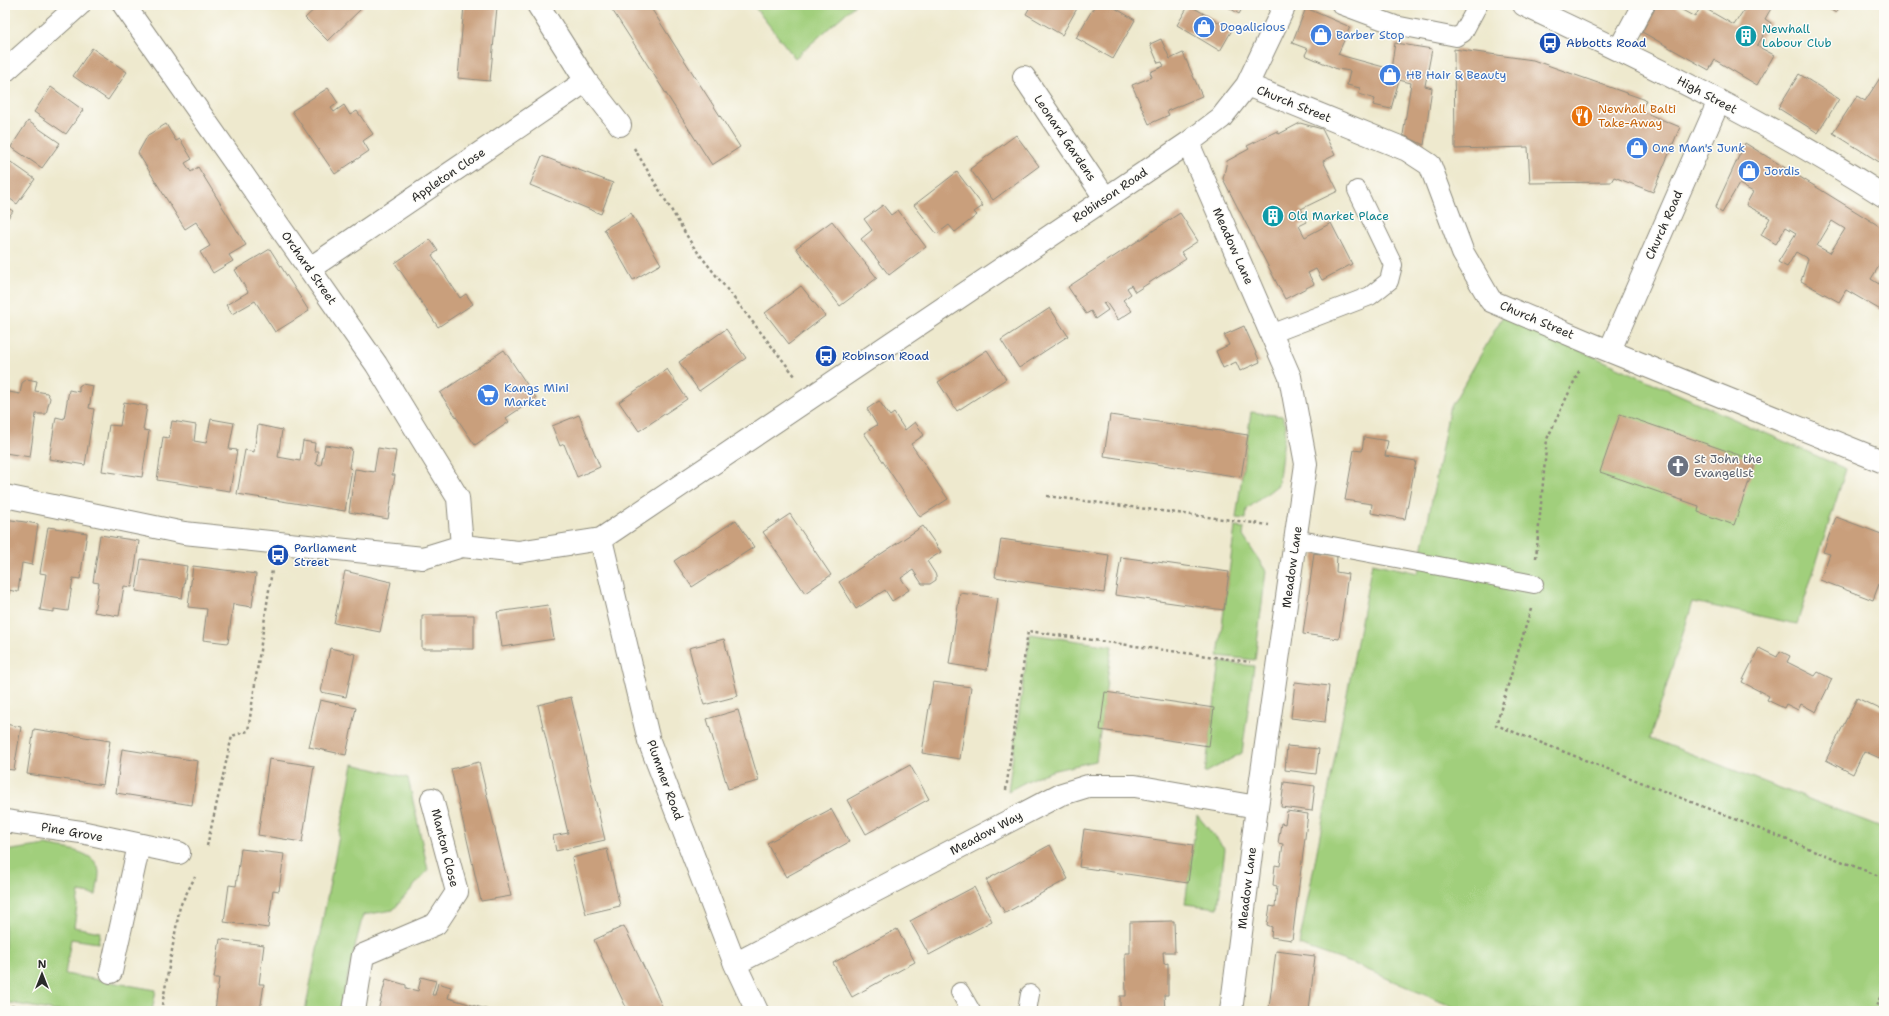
<svg xmlns="http://www.w3.org/2000/svg" width="1889" height="1016" font-family="'Shantell Sans',sans-serif">
<rect width="100%" height="100%" fill="#fdfcf7"/>
<filter id="ink" filterUnits="userSpaceOnUse"><feTurbulence type="fractalNoise" baseFrequency=".025" numOctaves="2"/><feDisplacementMap in="SourceGraphic" scale="8" xChannelSelector="R" yChannelSelector="G"/><feConvolveMatrix kernelMatrix="1 2 1 2 8 2 1 2 1" color-interpolation-filters="sRGB"/></filter>
<filter id="wash" filterUnits="userSpaceOnUse"><feTurbulence type="fractalNoise" baseFrequency=".012" numOctaves="4" result="noise"/><feDisplacementMap in="SourceGraphic" scale="16" xChannelSelector="R" yChannelSelector="G"/><feGaussianBlur stdDeviation="0.9" result="paint"/><feColorMatrix in="noise" values="0 0 0 0 0 0 0 0 0 0 0 0 0 0 0 0 0 1.4 0 .05"/><feComposite in="paint" operator="in"/></filter>
<g filter="url(#wash)">
<rect width="100%" height="100%" fill="#eee9ce"/>
<path fill="#a1cf7c" stroke="#667d54" d="M753,5H855L795,58Z
M1503,316L1846,469L1797,624L1693,602L1650,738L1884,828V1011H1462L1354,964L1299,945L1372,563L1418,573L1449,410Z
M1251,412L1282,416L1286,424L1278,485L1247,509L1246,519L1236,518Z
M1235,527L1244,528L1243,536L1266,571L1255,660L1218,656Z
M1030,634L1112,646L1096,761L1055,770L1035,777L1008,791Z
M1220,662L1254,666L1242,753L1205,773Z
M353,764L408,778L428,870L393,910L363,915L339,1011H305Z
M1197,815L1225,849L1218,908L1185,904Z
M46,845C63,849 97,850 99,872C99,880 97,887 96,895L79,892L74,927L100,932L98,943L71,939L65,974L156,990L152,1011H55L5,1002V851Z"/>
<g id="blocks">
<path fill="#c99f7b" fill-rule="evenodd" d="M319,5H360L363,7L328,41L305,18Z
M464,5L497,7L490,81L458,78Z
M609,5H649L740,147L712,165Z
M1031,5H1079L1062,35L1026,14Z
M1095,5H1110L1135,20L1113,59L1076,38Z
M1189,5L1232,30L1220,51L1177,25Z
M1225,5H1244L1239,14Z
M1657,5H1673L1695,17L1701,6L1734,25L1747,5H1773L1765,19L1771,23L1757,46L1774,55L1757,85L1715,60L1709,70L1642,32Z
M1822,5H1841L1836,13Z
M1306,8L1350,27L1338,54L1343,56L1391,69L1395,43L1432,49L1425,86L1432,88L1424,145L1403,135L1411,83L1399,80L1391,109L1373,105L1375,99L1359,94L1360,88L1347,85L1350,71L1337,69L1305,55L1308,49L1292,43Z
M1161,39L1170,59L1183,53L1202,96L1167,111L1169,115L1149,124L1132,85L1152,77L1150,72L1164,66L1162,62L1158,63L1150,44Z
M92,48L127,72L108,100L73,76Z
M1454,49L1533,60L1646,100L1641,111L1680,127L1653,192L1614,177L1611,182L1530,183L1528,147L1455,149Z
M1799,74L1839,99L1818,133L1778,108Z
M1880,78L1884,80V165L1833,133L1857,96L1865,101Z
M51,87L83,110L66,134L34,112Z
M328,88L338,103L331,108L334,112L344,105L350,115L357,111L373,134L363,141L369,151L335,174L292,111Z
M28,121L60,143L42,168L11,147Z
M1300,123L1322,129L1335,155L1323,161L1338,191L1301,209L1307,222L1299,226L1305,237L1331,223L1352,264L1322,280L1316,269L1308,273L1314,284L1285,299L1223,179L1227,161L1249,149L1247,146L1277,131L1279,134Z
M166,124L176,141L180,139L192,159L185,163L191,172L198,167L246,245L229,255L233,261L213,273L200,252L210,246L196,222L185,229L138,153L148,135Z
M1016,135L1039,166L993,200L970,169Z
M1745,143L1884,229V258L1871,279L1879,284L1884,273V312L1846,290L1839,302L1801,281L1808,259L1796,252L1787,267L1778,262L1796,233L1786,227L1776,244L1761,235L1770,218L1746,205L1753,192L1739,184L1722,213L1715,208ZM1832,221L1845,229L1830,253L1817,246Z
M542,156L613,183L601,214L530,185Z
M5,158L35,179L17,204L5,195Z
M957,172L983,206L974,212L977,215L955,232L949,225L937,234L914,205Z
M883,205L891,215L898,210L926,247L889,275L861,239L872,230L864,219Z
M5,206L13,211L5,222Z
M631,213L661,264L633,280L604,229Z
M1180,213L1198,241L1181,252L1186,259L1135,292L1131,285L1127,288L1131,294L1123,300L1132,311L1118,320L1106,302L1103,303L1108,310L1095,319L1091,311L1086,314L1068,287Z
M832,221L877,278L840,306L796,248Z
M430,239L438,251L432,255L460,298L466,294L473,304L438,327L395,263Z
M270,249L309,311L275,332L255,301L232,314L226,305L248,292L235,270Z
M801,286L825,316L789,344L765,313Z
M1050,308L1068,336L1019,368L1001,340Z
M1244,326L1260,362L1240,371L1236,362L1223,368L1216,351L1229,345L1224,335Z
M726,329L746,358L699,391L679,362Z
M504,350L536,398L506,418L509,422L475,445L440,393Z
M987,350L1006,379L957,411L938,382Z
M667,369L687,399L639,431L619,402Z
M27,379L37,381L35,391L47,393L50,398L46,414H36L30,457L5,453V404H7L9,392L20,394L22,383Z
M82,384L93,386L89,408L94,409L85,465L49,459L56,417L64,419L69,390L79,392V386Z
M879,401L890,416L894,413L905,430L915,422L924,435L911,444L948,499L920,517L864,433L877,425L867,409Z
M124,402L147,406L143,430L149,431L142,477L102,471L109,425L120,426Z
M1620,414L1756,461L1734,525L1698,512L1699,506L1600,472Z
M579,415L600,467L577,477L564,444L560,446L552,426Z
M1110,415L1248,435L1241,477L1104,456Z
M211,419L234,423L229,449L237,450L230,491L157,480L163,437L169,438L172,421L196,425L194,441L206,443Z
M258,425L282,430L278,457L300,461L303,441L315,443L314,451H318L316,464L321,465L325,445L352,449L349,468L352,469L345,511L237,494L245,450L254,452Z
M1364,437L1388,441L1385,456L1416,461L1405,519L1371,513L1372,504L1345,500L1354,450L1362,451Z
M378,448L396,451L392,475H395L388,519L349,512L355,469L374,472Z
M790,514L831,575L805,593L763,532Z
M1836,517L1884,535V571L1873,600L1820,580L1830,554L1823,552Z
M5,519L38,524L32,565L22,563L18,592L9,590V595H5Z
M736,520L754,547L692,587L674,561Z
M923,526L941,552L927,561L936,575V580L930,584H922L913,570L901,578L909,590L892,601L885,590L856,609L839,582Z
M48,527L87,533L80,579L73,578L68,611L54,609V612L40,610L46,574L40,573Z
M100,535L139,541L132,587L124,586L119,616L94,612L99,583L93,582Z
M1001,539L1109,555L1104,593L995,577Z
M1314,553L1337,556L1336,572L1348,574L1339,639L1303,634Z
M1121,557L1229,572L1224,610L1115,595Z
M141,559L187,566L182,598L136,591Z
M193,566L256,574L252,607L233,604L228,643L203,640L207,609L188,607Z
M345,571L391,582L380,632L334,623Z
M960,593L998,598L987,670L949,664Z
M548,605L554,639L502,647L497,612Z
M422,615H474V649H422Z
M724,639L738,696L704,705L689,648Z
M330,648L355,654L346,697L321,692Z
M1759,648L1777,657L1780,651L1790,656L1787,662L1815,676L1818,672L1832,679L1816,712L1801,704L1798,710L1786,704L1784,708L1767,700L1769,696L1742,682Z
M933,682L971,687L960,759L922,753Z
M1295,682L1329,686L1325,722L1291,718Z
M1105,692L1214,708L1209,746L1100,730Z
M571,697L605,840L556,851L553,836L568,833L538,705Z
M1857,698L1884,711V760L1864,751L1853,774L1826,760Z
M320,700L356,708L346,755L309,747Z
M738,710L759,781L728,789L707,719Z
M5,724L21,727L14,770L5,769Z
M34,729L110,741L103,785L27,774Z
M1287,746L1319,749L1316,774L1285,770Z
M122,749L198,761L192,805L116,793Z
M269,759L314,766L302,842L258,835Z
M479,762L511,896L481,901L451,769Z
M910,765L929,799L866,834L847,800Z
M1284,782L1315,786L1312,811L1281,807Z
M831,809L849,842L786,877L767,843Z
M1287,811L1308,814L1292,940L1271,937L1272,927L1267,925L1270,906L1275,907L1277,886L1273,885L1275,865L1280,866L1283,844L1278,843L1281,823L1285,824Z
M1084,829L1193,845L1188,883L1079,867Z
M1050,845L1068,879L1005,913L986,880Z
M241,849L284,854L279,891L273,890L268,928L224,922L229,885L236,886Z
M607,849L620,906L586,914L572,858Z
M974,887L992,921L929,955L910,921Z
M1174,921L1175,952H1163L1164,964L1168,963V995H1164L1165,1011H1120V996H1126L1125,953H1130V922Z
M624,926L654,988L664,1011H628L624,1003L594,940Z
M897,929L915,962L852,997L833,963Z
M220,939L264,945L259,984H264L260,1011H215L219,978H214Z
M1276,951L1315,956L1309,1011L1269,1008Z
M421,977L436,981L432,995H435L438,983L451,987L448,998L493,1011H378L386,979L406,985V988L418,991Z"/>
</g>
</g>
<g filter="url(#ink)">
<use href="#blocks" fill-opacity="0" stroke="#8c8a7c" stroke-width="1"/>
<g fill="none" stroke-linecap="round" stroke-linejoin="round">
<g stroke="#8c8a7c" stroke-width="20">
<path id="service" d="M1341,5L1395,25L1456,37L1463,33L1478,5
M1271,334L1370,296L1389,281L1393,265L1357,190
M1295,539L1534,584
M960,992L971,1011
M1027,1011L1030,994"/>
</g>
<g stroke="#8c8a7c" stroke-width="24">
<path id="minor" d="M124,5L376,364L458,498L462,546
M1619,50L1643,5
M5,71L79,5
M1024,77L1105,198
M586,81L620,125
M1247,85L1407,150L1430,165L1463,253L1491,301L1592,344L1884,462
M1188,143L1290,377L1306,464L1257,807L1231,1011
M309,269L586,81L538,5
M1610,350L1719,101
M5,496L184,533L423,558L462,546L518,552L601,539L1188,143L1221,118L1247,85L1285,5
M601,539L649,741L735,964L757,1011
M5,821L81,832L179,853
M735,964L1059,795L1088,786H1135L1257,807
M111,972L139,845
M354,1011L363,955L436,924L457,892L432,799"/>
</g>
<g stroke="#8c8a7c" stroke-width="24">
<path id="secondary" d="M1524,5C1647,63 1770,123 1884,196"/>
</g>
<path stroke="#8c8a7c" stroke-width="2.5" stroke-dasharray="3 3" stroke-linecap="butt" d="M634,148L693,246L795,376
M1047,496L1269,525
M1536,558L1547,439L1580,369
M1531,609L1496,725L1884,878
M1006,790L1028,631L1250,662
M207,846L232,736L248,731L272,570
M5,1005L36,1011
M161,1011L180,906L195,877
M1874,1011L1884,989"/>
<use href="#service" stroke="#fff" stroke-width="18"/>
<use href="#minor" stroke="#fff" stroke-width="22"/>
<use href="#secondary" stroke="#fff" stroke-width="22"/>
</g>
</g>
<defs>
<g id="shop-disc" transform="scale(1.15)"><circle r="9.5" fill="#3f7fe0" stroke="#fdfcf7"/><path d="M-5-2.5h2.3a2.7 3.5 0 0 1 5.4 0H5L5.5 6h-11ZM-1.5-2.5h3a1.5 2.3 0 0 0-3 0Z" fill="#fff"/></g>
<g id="building-disc" transform="scale(1.15)"><circle r="9.5" fill="#0f9aa8" stroke="#fdfcf7"/><path d="M-4-6H4V6H1V3H-1V6H-4ZM-2.5-4.3h1.7v1.8h-1.7ZM.8-4.3h1.7v1.8H.8ZM-2.5-1h1.7V.8h-1.7ZM.8-1h1.7V.8H.8Z" fill="#fff"/></g>
<g id="bus-disc" transform="scale(1.15)"><circle r="9.5" fill="#1a4fb4" stroke="#fdfcf7"/><path d="M-5-6H5V4H4V6H2V4H-2V6H-4V4H-5ZM-3.5-4V0h7V-4ZM-3.5 1.2v1.5H-2V1.2ZM2 1.2v1.5H3.5V1.2Z" fill="#fff"/></g>
<g id="restaurant-disc" transform="scale(1.15)"><circle r="9.5" fill="#e8710a" stroke="#fdfcf7"/><path d="M-5-6h1v4h1v-4h1v4h1v-4h1v5L-1.5 .5V6h-2V.5L-5-1ZM5-6V6H3V1.5H1.5Q1.5-4 5-6Z" fill="#fff"/></g>
<g id="supermarket-disc" transform="scale(1.15)"><circle r="9.5" fill="#3f7fe0" stroke="#fdfcf7"/><path d="M-6-5.5h2.5l.6 2H6L4.5 2H-2.5L-4.4-4H-6ZM-1.5 3.2a1.3 1.3 0 1 0 .1 0ZM3 3.2a1.3 1.3 0 1 0 .1 0Z" fill="#fff"/></g>
<g id="church-disc" transform="scale(1.15)"><circle r="9.5" fill="#6b7280" stroke="#fdfcf7"/><path d="M-1.2-6h2.4v3.5h3.3v2.4h-3.3V6h-2.4V-.1h-3.3v-2.4h3.3Z" fill="#fff"/></g>
</defs>
<g fill-rule="evenodd">
<use href="#shop-disc" x="1204" y="27"/>
<use href="#shop-disc" x="1321" y="35"/>
<use href="#building-disc" x="1746" y="36"/>
<use href="#bus-disc" x="1550" y="43"/>
<use href="#shop-disc" x="1390" y="75"/>
<use href="#restaurant-disc" x="1582" y="116"/>
<use href="#shop-disc" x="1637" y="148"/>
<use href="#shop-disc" x="1749" y="171"/>
<use href="#building-disc" x="1273" y="216"/>
<use href="#bus-disc" x="826" y="356"/>
<use href="#supermarket-disc" x="488" y="395"/>
<use href="#church-disc" x="1678" y="466"/>
<use href="#bus-disc" x="278" y="555"/>
</g>
<g text-anchor="middle" stroke-width="3" stroke-linejoin="round" paint-order="stroke">
<g font-size="12" fill="#366cbe" stroke="#fdfcf7" text-anchor="start">
<text x="1220" y="31">Dogalicious</text>
<text x="1336" y="39">Barber Stop</text>
<text x="1406" y="79">HB Hair &amp; Beauty</text>
<text x="1652" y="152">One Man's Junk</text>
<text x="1764" y="175">Jordis</text>
<text x="504" y="392">Kangs Mini<tspan x="504" dy="14">Market</tspan></text>
</g>
<g font-size="12" fill="#0d838f" stroke="#fdfcf7" text-anchor="start">
<text x="1762" y="33">Newhall<tspan x="1762" dy="14">Labour Club</tspan></text>
<text x="1288" y="220">Old Market Place</text>
</g>
<g font-size="12" fill="#164399" stroke="#fdfcf7" text-anchor="start">
<text x="1566" y="47">Abbotts Road</text>
<text x="842" y="360">Robinson Road</text>
<text x="294" y="552">Parliament<tspan x="294" dy="14">Street</tspan></text>
</g>
<g font-size="12" fill="#2b2b2b" stroke="#fdfcf7">
<text transform="translate(1707 95) rotate(28)" y="4">High Street</text>
<text transform="translate(1294 104) rotate(22)" y="4">Church Street</text>
<text transform="translate(1065 138) rotate(56)" y="4">Leonard Gardens</text>
<text transform="translate(448 175) rotate(-34)" y="4">Appleton Close</text>
<text transform="translate(1110 195) rotate(-34)" y="4">Robinson Road</text>
<text transform="translate(1664 225) rotate(-66)" y="4">Church Road</text>
<text transform="translate(1233 246) rotate(66)" y="4">Meadow Lane</text>
<text transform="translate(309 268) rotate(55)" y="4">Orchard Street</text>
<text transform="translate(1537 320) rotate(23)" y="4">Church Street</text>
<text transform="translate(1292 567) rotate(-82)" y="4">Meadow Lane</text>
<text transform="translate(665 780) rotate(70)" y="4">Plummer Road</text>
<text transform="translate(72 832) rotate(10)" y="4">Pine Grove</text>
<text transform="translate(986 833) rotate(-28)" y="4">Meadow Way</text>
<text transform="translate(445 848) rotate(76)" y="4">Manton Close</text>
<text transform="translate(1247 888) rotate(-83)" y="4">Meadow Lane</text>
</g>
<g font-size="12" fill="#c56008" stroke="#fdfcf7" text-anchor="start">
<text x="1598" y="113">Newhall Balti<tspan x="1598" dy="14">Take-Away</tspan></text>
</g>
<g font-size="12" fill="#5b616d" stroke="#fdfcf7" text-anchor="start">
<text x="1694" y="463">St John the<tspan x="1694" dy="14">Evangelist</tspan></text>
</g>
</g>
<rect width="1889" height="1016" fill="none" stroke="#fdfcf7" stroke-width="20"/>
<g transform="translate(42 974)" stroke="#fdfcf7" stroke-width="3" paint-order="stroke">
<path d="M0-3L7 15L0 10L-7 15Z" fill="#2b2b2b"/>
<text y="-6" font-size="11" font-weight="bold" text-anchor="middle" fill="#2b2b2b">N</text>
</g>
</svg>
